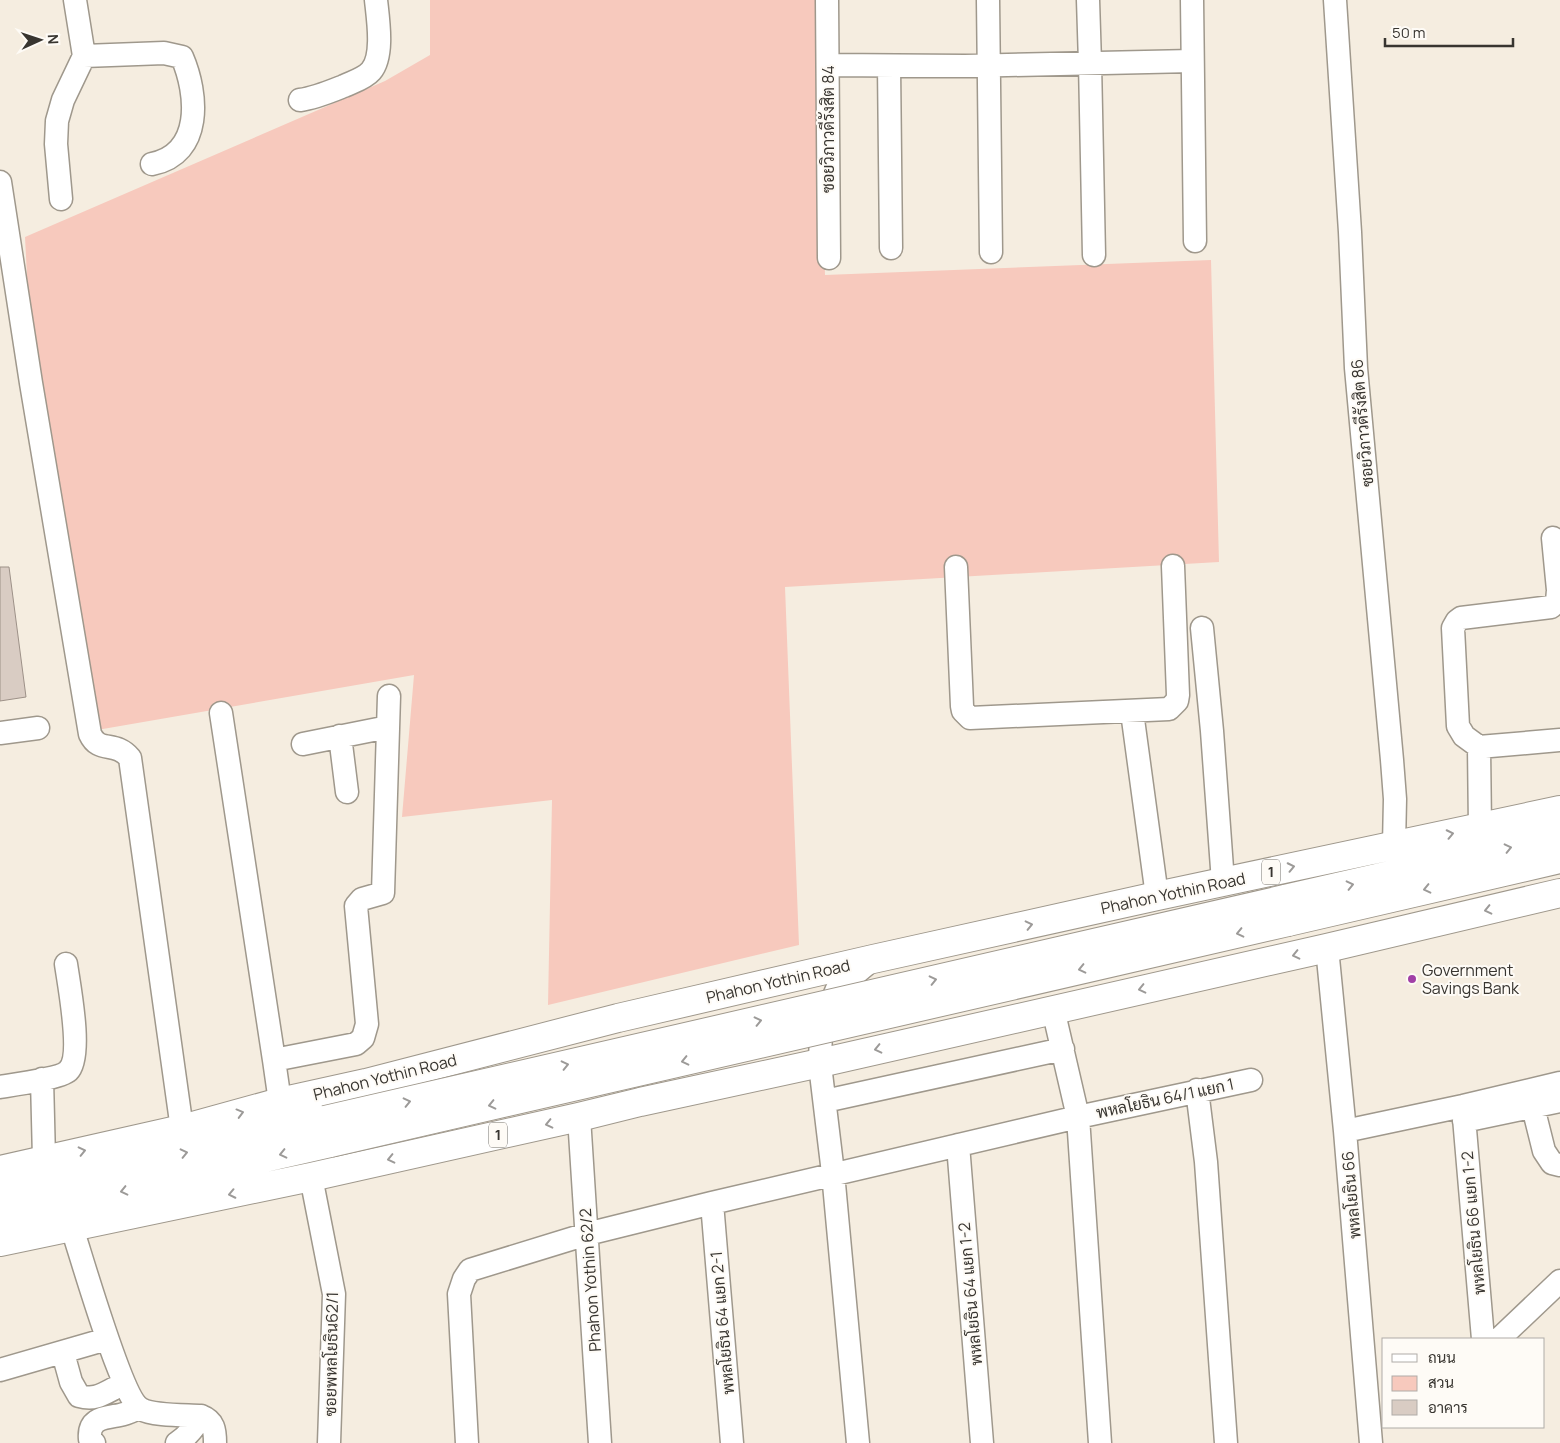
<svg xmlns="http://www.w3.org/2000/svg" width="1560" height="1443" font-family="Manrope,Sarabun,sans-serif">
<rect width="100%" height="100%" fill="#f5ede0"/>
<path fill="#f7c9bd" d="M430,0H816L825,275L1211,260L1219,562L785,587L799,945L548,1005L552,800L402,817L414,675L97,730L30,333L25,237L385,81L430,55Z"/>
<path fill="#d9ccc3" stroke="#9d9188" d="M0,567H9L26,697L0,701Z"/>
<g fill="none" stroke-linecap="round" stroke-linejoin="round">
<g stroke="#9f988c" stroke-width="25">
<path id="minor" d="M827,0L829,258
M988,0L991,252
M1088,0L1090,63L1094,255
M1192,0L1195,241
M1335,0L1350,232L1356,368L1392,760L1395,799L1394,845
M84,56L164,53L182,57C198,94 203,154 152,164
M828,65L965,66L1192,61
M889,66L891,248
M300,100C315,98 329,92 344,86C352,82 364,79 371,71C384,56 378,19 376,0
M0,182L31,383L90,734C99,754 115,740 130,758L182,1129
M61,199L56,144L57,121L63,100L84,56L75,0
M956,567L962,706L963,711L970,718L1169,709L1177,701L1178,695L1173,566
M1202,628L1212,731L1223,882
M1132,712L1157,896
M221,713L274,1060
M0,733L38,728
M340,736L347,792
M303,744L388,727
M1479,747L1560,740
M1480,828L1479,747L1464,736L1458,726L1453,628L1457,621L1461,618L1551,607L1557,602L1558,590L1553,538
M1327,948L1345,1131L1371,1443
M1053,1009L1078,1117L1100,1443
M42,1079L44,1159
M0,1087C12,1085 61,1078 68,1071C83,1057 69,985 66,964
M1197,1090L1206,1162L1226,1443
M825,1101L1063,1049
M280,1102L274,1060L356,1044L363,1038L367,1024L356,906L362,899L383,893L389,696
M1463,1106L1483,1339
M1533,1107L1544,1151L1552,1163L1560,1165
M579,1117L600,1443
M1464,1121L1560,1101
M1345,1131L1463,1106L1560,1083
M958,1145L982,1443
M311,1177L334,1294L329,1443
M712,1203L732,1443
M72,1228C81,1255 122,1399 141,1409C153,1416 186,1415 201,1416C214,1421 215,1430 215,1443
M1499,1339L1560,1281
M63,1353L71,1382L79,1396C93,1400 100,1396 113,1389
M0,1370L107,1339
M94,1443L90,1439C88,1418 104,1418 120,1415C126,1414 132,1411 139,1408
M177,1443C188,1436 195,1427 201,1416
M467,1443L459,1294L464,1279L470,1270L587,1234L712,1203L1078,1117L1251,1080
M858,1443L833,1173L820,1065L821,1028L837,989L873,959"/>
</g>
<g stroke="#9f988c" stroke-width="30">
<path id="major" d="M1285,899L1560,836
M1288,922L1560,859
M0,1170L182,1129L280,1102L366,1083L618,1018L873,959L1157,896L1560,810
M0,1196L325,1120
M0,1219L330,1143
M0,1242L311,1177L579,1117L640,1102L820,1063L1327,948L1560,893"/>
</g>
<use href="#minor" stroke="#fff" stroke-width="22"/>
<use href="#major" stroke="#fff" stroke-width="28"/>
<g stroke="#9f988c" stroke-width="30" stroke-linecap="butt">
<path id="major-bridge" d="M325,1120L1285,899
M330,1143L1288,922"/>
</g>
<use href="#major-bridge" stroke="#fff" stroke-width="28"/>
</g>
<defs><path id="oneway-chevron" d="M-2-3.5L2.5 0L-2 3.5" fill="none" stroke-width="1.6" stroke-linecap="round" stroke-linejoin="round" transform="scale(1.25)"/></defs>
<g stroke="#9c9a98">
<use href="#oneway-chevron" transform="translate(1450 834) rotate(-12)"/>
<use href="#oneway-chevron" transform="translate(1508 848) rotate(-13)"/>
<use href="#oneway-chevron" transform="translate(1291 867) rotate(-12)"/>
<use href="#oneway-chevron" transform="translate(1350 885) rotate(-13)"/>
<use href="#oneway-chevron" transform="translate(1427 889) rotate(167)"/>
<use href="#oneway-chevron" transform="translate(1488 910) rotate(167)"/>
<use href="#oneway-chevron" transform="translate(1029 925) rotate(-13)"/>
<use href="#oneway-chevron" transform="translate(1240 933) rotate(167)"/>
<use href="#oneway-chevron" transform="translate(1296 955) rotate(167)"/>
<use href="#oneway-chevron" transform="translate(1082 969) rotate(167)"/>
<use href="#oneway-chevron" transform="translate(933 980) rotate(-13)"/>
<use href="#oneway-chevron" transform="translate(1142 989) rotate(167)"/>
<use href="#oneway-chevron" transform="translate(758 1021) rotate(-13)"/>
<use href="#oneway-chevron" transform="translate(878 1049) rotate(167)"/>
<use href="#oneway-chevron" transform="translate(685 1061) rotate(167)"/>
<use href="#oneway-chevron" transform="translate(565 1065) rotate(-13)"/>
<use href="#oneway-chevron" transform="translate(407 1102) rotate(-13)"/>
<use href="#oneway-chevron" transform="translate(492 1105) rotate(167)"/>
<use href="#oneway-chevron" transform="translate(240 1113) rotate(-15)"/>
<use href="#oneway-chevron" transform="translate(549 1124) rotate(167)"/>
<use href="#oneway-chevron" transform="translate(82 1151) rotate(-13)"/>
<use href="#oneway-chevron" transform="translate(184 1153) rotate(-13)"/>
<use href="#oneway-chevron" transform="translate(283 1154) rotate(167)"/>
<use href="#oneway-chevron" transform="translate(391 1159) rotate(167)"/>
<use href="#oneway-chevron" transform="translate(124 1191) rotate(167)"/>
<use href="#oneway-chevron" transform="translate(232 1194) rotate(168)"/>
</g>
<circle fill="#a13fa6" stroke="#fefbf6" stroke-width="2" cx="1412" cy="979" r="5"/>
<g text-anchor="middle" stroke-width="4" stroke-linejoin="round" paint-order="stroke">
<g fill="#fefbf6" stroke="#73706b" stroke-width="1">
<rect x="1262" y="859.5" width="18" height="25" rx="4"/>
<rect x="489" y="1122.5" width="18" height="25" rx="4"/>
</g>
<g font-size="15" font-weight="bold" fill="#383530">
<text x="1271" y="877">1</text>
<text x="498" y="1140">1</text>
</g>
<g font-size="16" fill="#383530" stroke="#fefbf6">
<text transform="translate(828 129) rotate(-90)" y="6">ซอยวิภาวดีรังสิต 84</text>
<text transform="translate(1362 423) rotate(-95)" y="6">ซอยวิภาวดีรังสิต 86</text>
<text transform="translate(1173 893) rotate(-12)" y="6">Phahon Yothin Road</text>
<text transform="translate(778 981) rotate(-13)" y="6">Phahon Yothin Road</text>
<text transform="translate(385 1077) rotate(-14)" y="6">Phahon Yothin Road</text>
<text transform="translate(1165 1098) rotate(-12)" y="6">พหลโยธิน 64/1 แยก 1</text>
<text transform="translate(1351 1195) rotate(-95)" y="6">พหลโยธิน 66</text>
<text transform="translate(1473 1223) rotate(-95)" y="6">พหลโยธิน 66 แยก 1-2</text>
<text transform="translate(590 1280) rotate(-94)" y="6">Phahon Yothin 62/2</text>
<text transform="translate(970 1294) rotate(-95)" y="6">พหลโยธิน 64 แยก 1-2</text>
<text transform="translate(722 1323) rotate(-95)" y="6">พหลโยธิน 64 แยก 2-1</text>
<text transform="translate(331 1354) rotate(-89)" y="6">ซอยพหลโยธิน62/1</text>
</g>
<g font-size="16" fill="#383530" stroke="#fefbf6" text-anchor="start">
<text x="1422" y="976">Government<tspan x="1422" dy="18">Savings Bank</tspan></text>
</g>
</g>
<rect x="1382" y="1338" width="162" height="90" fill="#fefbf6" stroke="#afaca7"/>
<rect x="1392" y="1354" width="25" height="8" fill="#ffffff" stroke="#afaca7"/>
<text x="1428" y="1363" font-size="15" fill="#383530">ถนน</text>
<rect x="1392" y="1376" width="25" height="15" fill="#f7c9bd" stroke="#afaca7"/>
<text x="1428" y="1388" font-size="15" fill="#383530">สวน</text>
<rect x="1392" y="1400" width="25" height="15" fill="#d9ccc3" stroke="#afaca7"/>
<text x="1428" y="1413" font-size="15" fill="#383530">อาคาร</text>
<g transform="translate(40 40) rotate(87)" stroke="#fefbf6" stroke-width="4" paint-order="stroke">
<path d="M0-4L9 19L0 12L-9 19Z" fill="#383530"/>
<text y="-8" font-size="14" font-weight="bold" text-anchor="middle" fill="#383530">N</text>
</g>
<path d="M1385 38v8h128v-8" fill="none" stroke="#383530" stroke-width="2.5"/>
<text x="1392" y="38" font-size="15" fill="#383530" stroke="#fefbf6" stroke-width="4" paint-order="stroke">50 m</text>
</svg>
